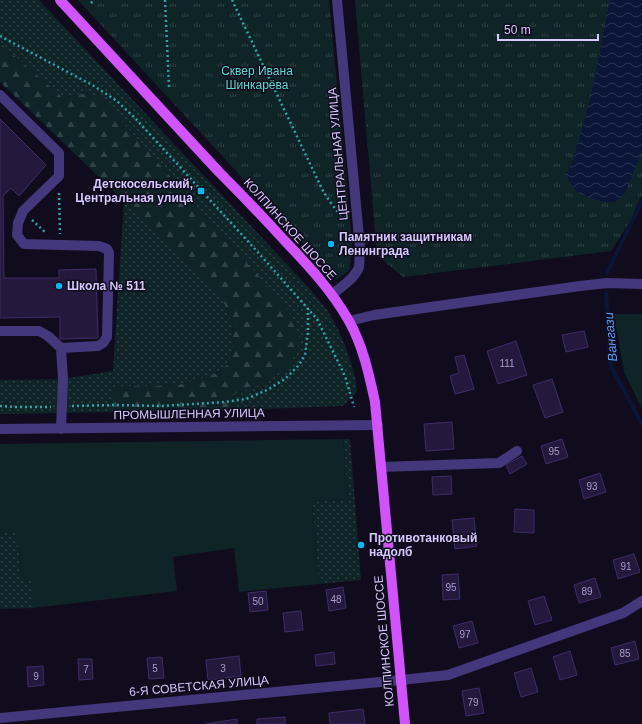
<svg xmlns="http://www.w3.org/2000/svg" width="642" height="724" font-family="Helvetica,sans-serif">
<defs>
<pattern id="grass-dots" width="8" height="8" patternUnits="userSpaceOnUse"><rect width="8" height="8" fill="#0f2426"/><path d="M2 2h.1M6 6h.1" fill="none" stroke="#314247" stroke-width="1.8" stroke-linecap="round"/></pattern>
<pattern id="forest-firs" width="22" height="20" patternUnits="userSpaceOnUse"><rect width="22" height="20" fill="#0f2426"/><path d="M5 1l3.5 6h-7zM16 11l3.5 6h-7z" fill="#314247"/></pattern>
<pattern id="park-tufts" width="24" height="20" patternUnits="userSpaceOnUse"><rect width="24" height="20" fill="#0f2426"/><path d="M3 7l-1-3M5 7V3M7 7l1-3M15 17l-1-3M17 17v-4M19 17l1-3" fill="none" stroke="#314247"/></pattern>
<pattern id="water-waves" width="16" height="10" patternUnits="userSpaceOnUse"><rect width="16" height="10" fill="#0a1538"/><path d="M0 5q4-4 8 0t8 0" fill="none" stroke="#2d3656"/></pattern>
</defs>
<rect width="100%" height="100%" fill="#110c1d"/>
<path fill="url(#grass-dots)" d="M0,0H39L312,291C316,297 321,302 326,308C340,329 355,366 357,391L343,406L234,410L233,394L262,384L286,368L256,273L182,190L101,98L86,93L63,98L0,43Z
M124,201L222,298L232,322L234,348L228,364L217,373L195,381L177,385L113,387V412L0,414V380L63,379L113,371Z
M343,439H350L361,580L319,584L312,502L348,499Z
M0,533H17L22,578H33V608L0,609Z"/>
<path fill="url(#forest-firs)" d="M0,43L63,98L86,93L101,98L182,190L256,273L290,314L300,337L296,355L286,368L262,384L233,394L234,410L113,412V387L177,385L195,381L217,373L228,364L234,348L232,322L222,298L124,201L0,82Z"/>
<path fill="url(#park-tufts)" d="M78,0H329L352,243L350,269L337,280Z
M355,0H642V194L631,220L611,251L403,277L377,255Z"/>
<path fill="#0f2426" d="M614,314H642V409L624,372Z
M343,439L348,499L312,502L319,584L239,592L234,548L173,557L177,591L33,608V579H22L17,533H0V444Z"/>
<path fill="url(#water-waves)" d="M610,0H642V151L625,193L614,203L596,200L577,192L566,175L573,160L590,100Z"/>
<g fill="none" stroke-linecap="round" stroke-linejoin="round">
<path stroke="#0a1538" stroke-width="4" d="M607,273L642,201
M606,292L610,364L642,424"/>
</g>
<path fill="#25183d" stroke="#3f2b68" d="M0,119L46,165L19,196L11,188L3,196L4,278H59V270L96,269L98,338L60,339V317L0,318Z
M584,331L588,347L566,352L562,335Z
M516,341L527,375L498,384L487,351Z
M464,355L474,389L455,394L450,376L459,373L455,357Z
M552,379L563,412L545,418L533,385Z
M452,422L454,449L426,451L424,424Z
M562,439L568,457L546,464L541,446Z
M522,456L527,464L510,474L506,465Z
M600,473L606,492L584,499L579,480Z
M451,476L452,494L433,495L432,477Z
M515,509L534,510V533L514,532Z
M474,518L477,546L455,549L452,520Z
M634,554L640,572L618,579L613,560Z
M458,574L460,599L443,600L442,575Z
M595,578L601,597L579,603L574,585Z
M343,587L346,608L329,611L326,590Z
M266,591L268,610L250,612L248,593Z
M544,596L552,620L535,625L528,601Z
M301,611L303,630L285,632L283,613Z
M472,621L478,643L459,648L453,626Z
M635,641L639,659L615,665L611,648Z
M570,651L577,675L560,680L553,657Z
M334,652L335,664L316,666L315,655Z
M239,656L241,676L208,680L206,660Z
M162,657L164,678L149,679L147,658Z
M78,659H92L93,679L79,680Z
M43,666L44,685L28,687L27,667Z
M531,668L538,692L521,697L514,673Z
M479,688L484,713L466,716L462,691Z
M363,709L365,724H330L329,713Z
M285,717V724H257V719Z
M237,719V724H205Z"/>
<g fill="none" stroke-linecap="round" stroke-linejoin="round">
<path stroke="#30a3ab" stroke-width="2.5" stroke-dasharray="2 3" stroke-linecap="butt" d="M165,0L169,87
M232,0L323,191C329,200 336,212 346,219
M91,3L94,0
M0,36L94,86L117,101L135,118L255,249L317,319L345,376L354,407
M59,193L60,234
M32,220L46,233
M0,406L16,407H51
M72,406L115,405L162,406L225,402L246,399L267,390L285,379L299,365L305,355L308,332V309"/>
<path stroke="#43387b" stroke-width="10" d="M0,95L59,153V176L23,211L18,223L17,235L24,244L99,246L107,249L109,253L107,337L103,343L98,346L61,348L63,379L61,429
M332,295C340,287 355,279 359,267C360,261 359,254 360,248L337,0
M349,321L374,315L580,286L607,283L642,284
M0,331H39L48,336L61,348
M0,429L378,425
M381,467L499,463L517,451
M0,718L401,680L448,675L623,613L642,601"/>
<path stroke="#d153fb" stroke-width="10" d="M60,0L219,172C241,194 263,217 284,240C308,265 332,291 349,321C363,346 369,374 375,402L405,724"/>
</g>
<g fill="#06b8ed" stroke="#110c1d" stroke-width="1.5">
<rect x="197" y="187" width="8" height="8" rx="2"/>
<circle cx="331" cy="244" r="4"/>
<circle cx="59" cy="286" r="4"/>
<circle cx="361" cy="545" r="4"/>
</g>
<g text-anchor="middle" stroke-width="3" stroke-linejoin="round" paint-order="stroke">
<g font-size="10" fill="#aa9dce">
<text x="507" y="367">111</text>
<text x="554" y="455">95</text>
<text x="592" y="490">93</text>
<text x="626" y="570">91</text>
<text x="451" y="591">95</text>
<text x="587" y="595">89</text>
<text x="336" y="603">48</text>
<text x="258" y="605">50</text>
<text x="465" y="638">97</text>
<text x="625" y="657">85</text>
<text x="155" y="672">5</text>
<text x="223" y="672">3</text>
<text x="86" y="673">7</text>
<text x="36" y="680">9</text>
<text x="473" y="706">79</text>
</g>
<g font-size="12" fill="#58dbcb" stroke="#110c1d">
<text x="257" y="75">Сквер Ивана<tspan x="257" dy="14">Шинкарёва</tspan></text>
</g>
<g font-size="12" fill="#d6c9fe" stroke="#110c1d">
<text transform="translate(338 154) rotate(-95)" y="4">ЦЕНТРАЛЬНАЯ УЛИЦА</text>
<text transform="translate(290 229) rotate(48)" y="4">КОЛПИНСКОЕ ШОССЕ</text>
<text transform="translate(189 414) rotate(-1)" y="4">ПРОМЫШЛЕННАЯ УЛИЦА</text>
<text transform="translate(384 641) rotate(-95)" y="4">КОЛПИНСКОЕ ШОССЕ</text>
<text transform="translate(199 686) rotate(-5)" y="4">6-Я СОВЕТСКАЯ УЛИЦА</text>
</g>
<g font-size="12" font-weight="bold" fill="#d6c9fe" stroke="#110c1d" text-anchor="start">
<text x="193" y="188" text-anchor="end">Детскосельский,<tspan x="193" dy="14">Центральная улица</tspan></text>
<text x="339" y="241">Памятник защитникам<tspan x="339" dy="14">Ленинграда</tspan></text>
<text x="67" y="290">Школа № 511</text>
<text x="369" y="542">Противотанковый<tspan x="369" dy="14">надолб</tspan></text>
</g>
<g font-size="13" font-style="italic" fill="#5a9cfb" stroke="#110c1d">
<text transform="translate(610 337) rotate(-95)" y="5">Вангази</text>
</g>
</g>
<path d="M498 34v6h100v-6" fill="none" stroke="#d6c9fe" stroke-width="2"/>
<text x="504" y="34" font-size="12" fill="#d6c9fe" stroke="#110c1d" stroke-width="3" paint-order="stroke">50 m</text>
</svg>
